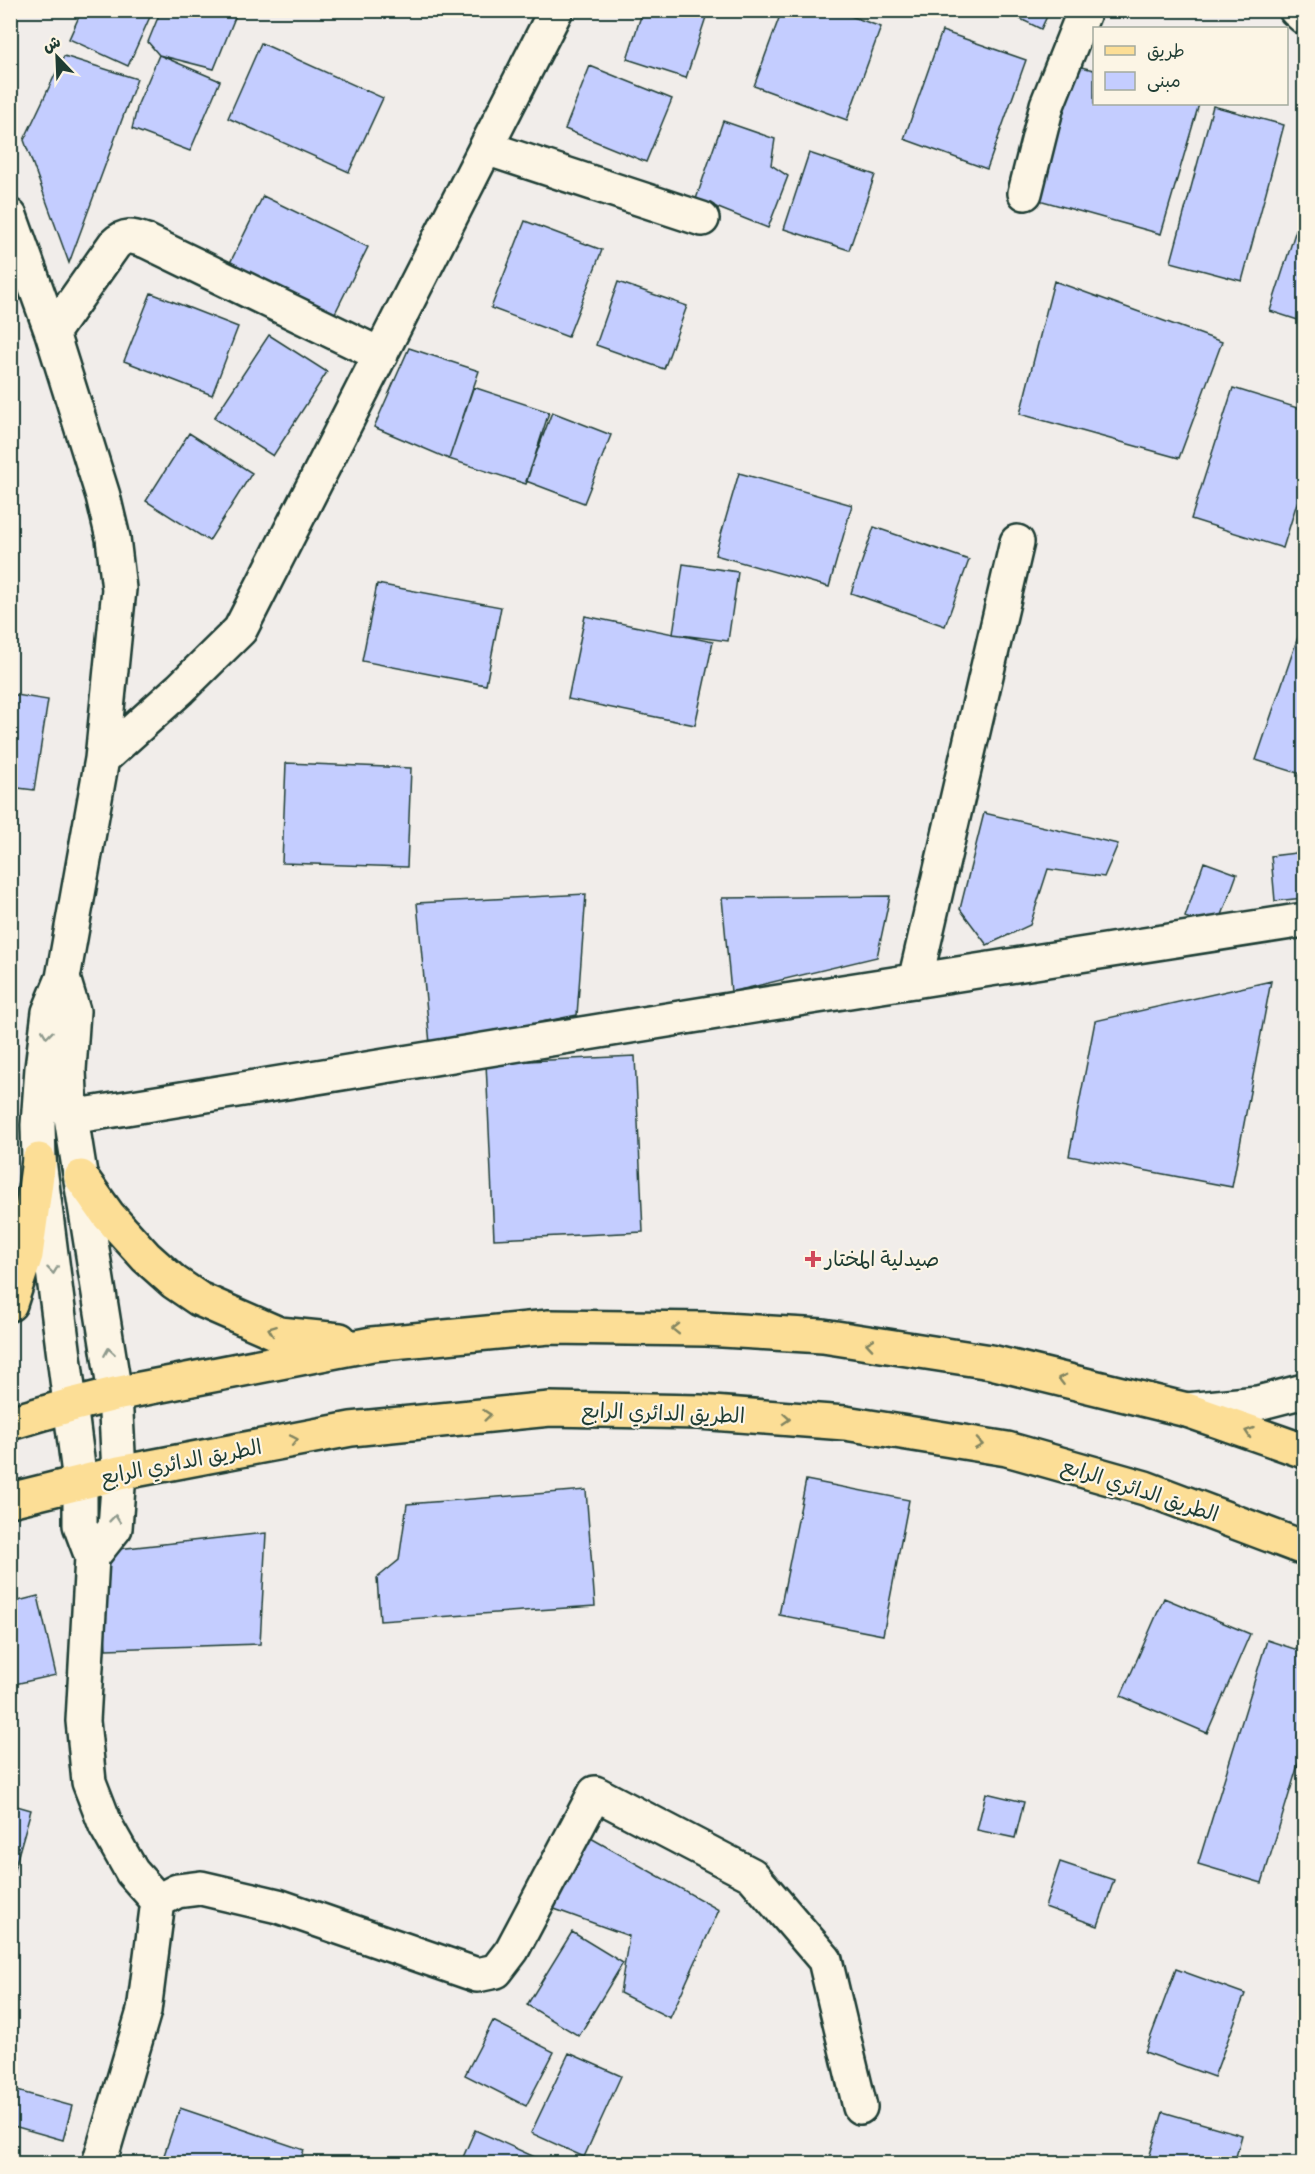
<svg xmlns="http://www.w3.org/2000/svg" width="1315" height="2174" font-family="Dekko,'Playpen Sans Arabic',sans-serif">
<rect width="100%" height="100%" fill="#f1edea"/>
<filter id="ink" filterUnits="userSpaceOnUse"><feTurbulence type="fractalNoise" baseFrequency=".0167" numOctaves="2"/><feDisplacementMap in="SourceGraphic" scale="12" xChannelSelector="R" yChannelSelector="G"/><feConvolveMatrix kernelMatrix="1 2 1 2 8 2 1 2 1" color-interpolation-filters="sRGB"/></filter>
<g filter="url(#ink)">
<path fill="#c4cdff" stroke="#1f3d34" stroke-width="1.5" d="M82,10H153L128,66L69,39Z
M161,10H238L214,69L159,55L148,42Z
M643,10H697L707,14L686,78L627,59Z
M782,10H834L881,27L847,120L754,86Z
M1002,10H1050L1041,29Z
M942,31L1026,60L987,169L904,139Z
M261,43L383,98L349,172L228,118Z
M159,55L220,81L190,151L132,129L138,104Z
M64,56L137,79L69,263L24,140Z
M590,66L672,99L646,162L565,129Z
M1077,66L1094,70V104H1199L1161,234L1039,200Z
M1213,106L1284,125L1242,281L1171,262Z
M723,121L775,139L771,165L788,176L768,228L696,199Z
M809,153L875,175L849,250L784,229Z
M263,196L368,247L335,313L230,263Z
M1300,217L1304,219V322L1270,311Z
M525,221L602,250L568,337L491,308Z
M1054,281L1222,342L1179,458L1020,414Z
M618,282L687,306L664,369L596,345Z
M151,293L238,327L212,395L124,361Z
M269,335L327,372L273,456L214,418Z
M409,348L479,371L449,459L374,427Z
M473,387L549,412L526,484L449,459Z
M1233,388L1304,410V480L1283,548L1191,519Z
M552,412L611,435L584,503L526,481Z
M189,433L252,473L209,541L146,501Z
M739,473L852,505L829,587L715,555Z
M874,527L969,560L945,626L851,593Z
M683,564L738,572L728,641L673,634Z
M377,584L501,607L486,685L362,661Z
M585,616L713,642L695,725L568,699Z
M1298,637L1304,639V775L1256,760Z
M10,694L48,700L34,790L10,787Z
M286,763L411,768L407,867L282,863Z
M984,813L1118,844L1104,877L1048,869L1030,925L987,945L960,909Z
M1304,852V898L1275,901L1271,856Z
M1204,862L1237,874L1217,929L1185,917Z
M586,894L577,1015L430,1044L417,903Z
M890,896L877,957L731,992L722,898Z
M1271,981L1232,1187L1069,1156L1095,1021Z
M635,1056L643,1232L494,1239L486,1063Z
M806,1480L909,1500L883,1635L779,1615Z
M586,1490L595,1606L380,1621L377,1578L399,1560L407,1504Z
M266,1533L260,1644L106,1649L99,1551Z
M38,1596L56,1675L10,1685V1603Z
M1164,1598L1250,1634L1207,1733L1121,1696Z
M1267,1640L1304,1652V1745L1262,1883L1198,1864Z
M986,1793L1024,1802L1015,1838L977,1830Z
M10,1804L31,1810L10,1884Z
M589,1837L719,1910L670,2018L620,1993L629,1936L549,1907Z
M1060,1862L1114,1880L1098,1926L1045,1907Z
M572,1932L623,1963L579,2036L527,2005Z
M1176,1969L1245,1994L1214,2077L1145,2052Z
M493,2021L554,2052L526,2106L465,2075Z
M569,2053L621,2076L584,2157L531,2133Z
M10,2089L72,2106L63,2140L10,2125Z
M180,2108L304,2150L299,2164H161Z
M1163,2112L1242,2135L1234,2164H1147Z
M475,2130L539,2159L537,2164H460Z"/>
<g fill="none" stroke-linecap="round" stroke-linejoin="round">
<g stroke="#1f3d34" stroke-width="38">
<path id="minor" d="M1296,10L1304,17
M486,148L702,219
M1025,193L1047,105L1085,10
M10,216L52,333L103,496L113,538L119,589L102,759L63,978L49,1012L42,1068L38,1125L39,1160L80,1482V1525L92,1557L83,1721L89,1782L106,1826L132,1872L158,1901L144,2011L99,2164
M52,333L114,245C125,234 132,236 146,241L381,355
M102,759L180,689L240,630L556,10
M63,978L73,1011L69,1070L71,1117L115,1394L119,1473L115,1528L92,1557
M915,981L1017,542
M71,1117L766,1004L1304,920
M1187,1410L1258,1403L1304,1391
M158,1901L177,1891L201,1888L278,1906L477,1975L496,1971L512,1950L595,1793L752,1875L825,1960L860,2107"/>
</g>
<g stroke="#1f3d34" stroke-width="38">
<path id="major" d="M81,1177L108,1215L146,1257L174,1282L199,1299L279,1334L340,1340
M10,1304L26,1255L39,1160
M10,1423L71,1405L115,1394L372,1344L549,1327L706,1329L823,1336L991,1362L1187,1410L1304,1451
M10,1500L119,1473L351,1429L550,1409L699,1412L845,1423L1007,1449L1145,1488L1304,1548"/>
</g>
<use href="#minor" stroke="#fcf5e5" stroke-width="33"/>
<use href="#major" stroke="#fcde96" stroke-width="33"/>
</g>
<defs><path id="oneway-chevron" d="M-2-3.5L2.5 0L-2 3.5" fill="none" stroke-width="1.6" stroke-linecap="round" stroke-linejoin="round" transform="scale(1.5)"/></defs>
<g stroke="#8e998c">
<use href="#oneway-chevron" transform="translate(47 1034) rotate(97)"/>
<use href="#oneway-chevron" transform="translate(53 1270) rotate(83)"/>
<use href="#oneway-chevron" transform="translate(109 1352) rotate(-99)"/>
<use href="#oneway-chevron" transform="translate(115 1519) rotate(-84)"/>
</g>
<g stroke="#828560">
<use href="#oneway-chevron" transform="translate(676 1329) rotate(-179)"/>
<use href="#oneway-chevron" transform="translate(272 1330) rotate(-159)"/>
<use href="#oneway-chevron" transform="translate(870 1344) rotate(-171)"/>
<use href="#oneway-chevron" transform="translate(1062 1379) rotate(-166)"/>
<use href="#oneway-chevron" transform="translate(487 1415) rotate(-6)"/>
<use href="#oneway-chevron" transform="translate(786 1419) rotate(4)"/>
<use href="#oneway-chevron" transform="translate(1249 1432) rotate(-161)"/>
<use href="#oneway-chevron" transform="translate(294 1440) rotate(-11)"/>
<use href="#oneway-chevron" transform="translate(979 1444) rotate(9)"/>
</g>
</g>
<path fill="#d1495b" stroke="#fcf5e5" stroke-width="2" d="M810 1250h6v6h6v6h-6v6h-6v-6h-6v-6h6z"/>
<g text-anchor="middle" stroke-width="4.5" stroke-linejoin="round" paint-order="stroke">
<g font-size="21" fill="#1f3d34" stroke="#fcf5e5" text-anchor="start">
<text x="825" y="1266">صيدلية المختار</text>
</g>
<g font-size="21" fill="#1f3d34" stroke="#fcf5e5">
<text transform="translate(663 1413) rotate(2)" y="7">الطريق الدائري الرابع</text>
<text transform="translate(181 1462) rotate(-11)" y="7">الطريق الدائري الرابع</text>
<text transform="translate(1140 1490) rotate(18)" y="7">الطريق الدائري الرابع</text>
</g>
</g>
<rect width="1315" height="2174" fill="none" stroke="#fcf5e5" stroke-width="36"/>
<rect x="18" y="18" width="1279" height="2138" fill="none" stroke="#1f3d34" stroke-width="2" filter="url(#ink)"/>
<rect x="1093" y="27" width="195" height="78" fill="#fcf5e5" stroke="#a4ab9e" stroke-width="1.5"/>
<rect x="1105" y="46" width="30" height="9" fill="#fcde96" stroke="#a4ab9e" stroke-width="1.5"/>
<text x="1147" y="57" font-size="18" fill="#1f3d34">طريق</text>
<rect x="1105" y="72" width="30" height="18" fill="#c4cdff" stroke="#a4ab9e" stroke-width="1.5"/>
<text x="1147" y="87" font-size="18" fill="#1f3d34">مبنى</text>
<g transform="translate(57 57) rotate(337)" stroke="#fcf5e5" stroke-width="4.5" paint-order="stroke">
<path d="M0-4.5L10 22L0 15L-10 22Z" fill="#1f3d34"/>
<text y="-9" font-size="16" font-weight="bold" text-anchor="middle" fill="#1f3d34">ش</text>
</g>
</svg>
